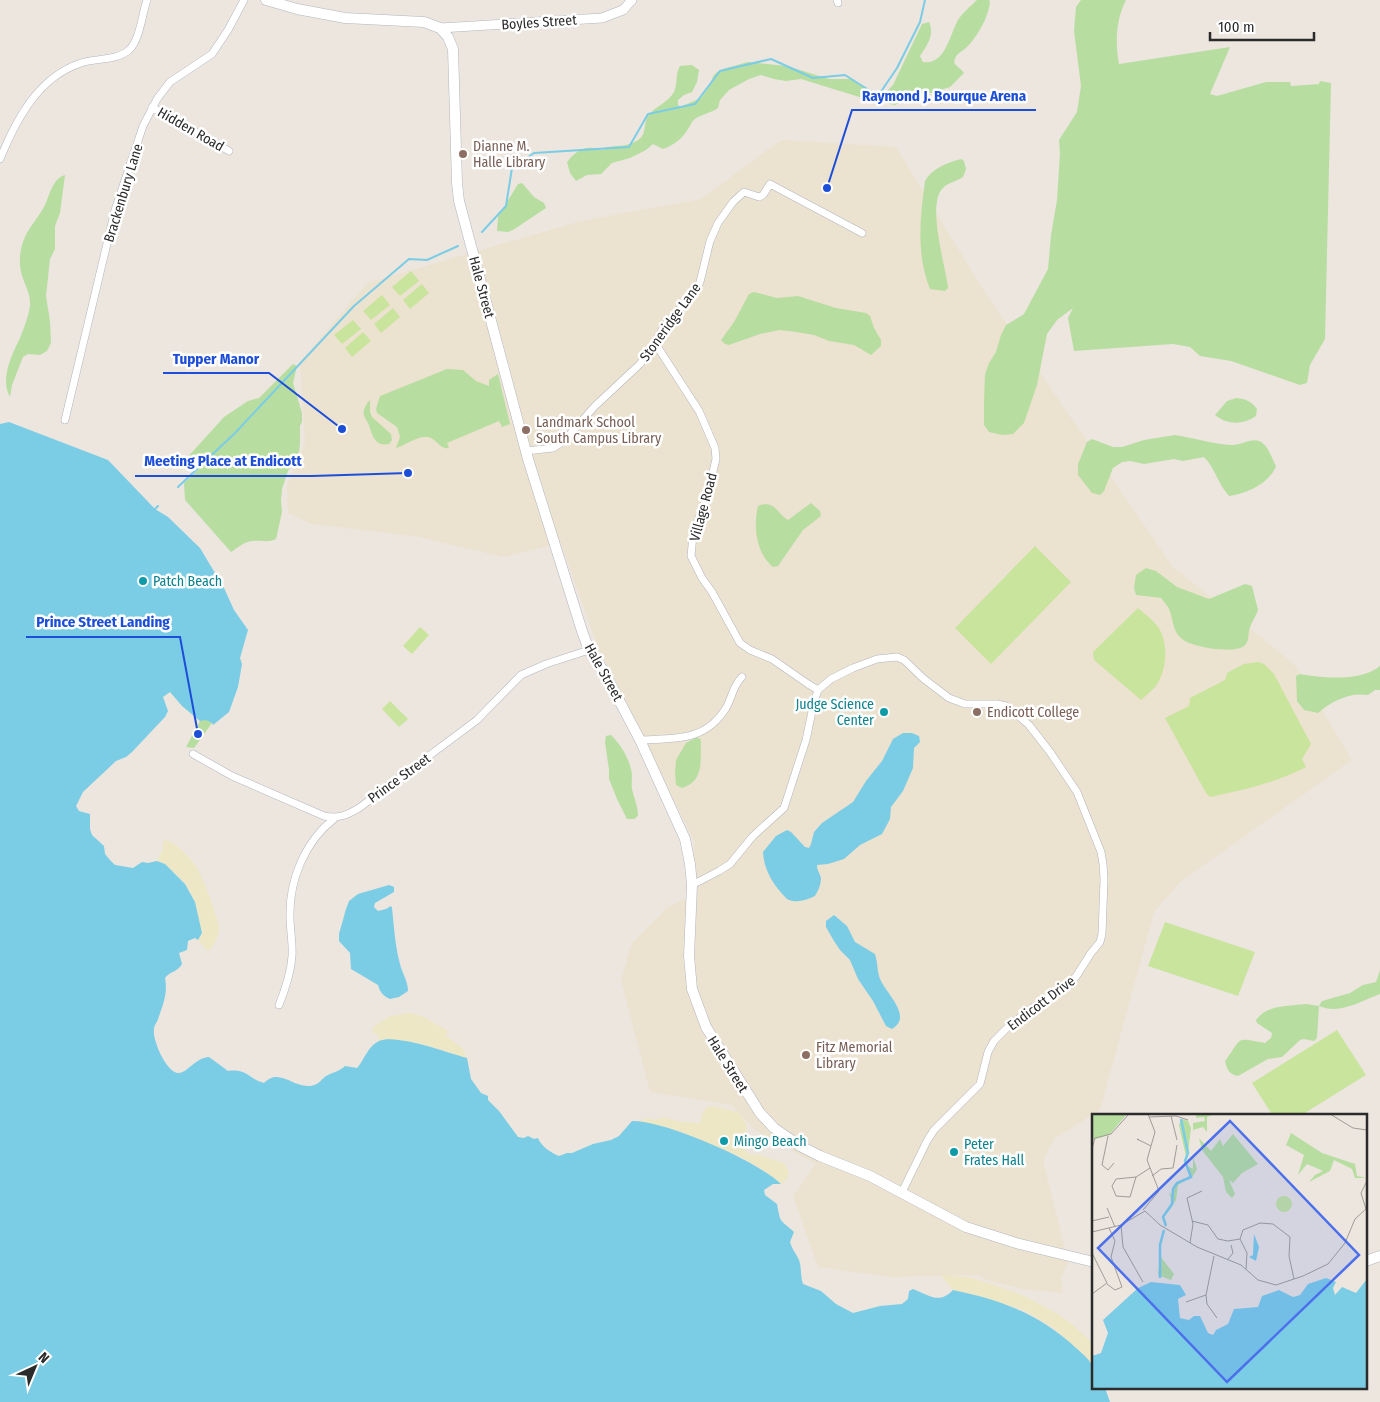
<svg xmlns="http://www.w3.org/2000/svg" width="1380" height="1402" font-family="'Fira Sans Condensed',sans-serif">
<rect width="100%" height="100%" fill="#ece6df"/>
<path fill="#ece2d0" d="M781,140L896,147L979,283L1172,566L1294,664L1352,760L1180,882L1154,912L1100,1110L1054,1139L1043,1161L1068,1262L1061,1279L1063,1293L1022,1289L987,1280L979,1275L890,1277L818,1267L793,1196L816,1164L755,1130L732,1105L650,1092L621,980L632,943L668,907L687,898L695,843L597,645L561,543L504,557L414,536L311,524L288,513L287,485L305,443L300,362L367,283L581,221L701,199Z"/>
<path fill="#b7dea0" d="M977,0H989L990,2C988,18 979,33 969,45C963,52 956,52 954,62C956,67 961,68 964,73L950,87L918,97L913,96L895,105L869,100L801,79L786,81L774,79L761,75L749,79L729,90L720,100L718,108C711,113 702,114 695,119C691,122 691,125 688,129C682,139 674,145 663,149L653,144L646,150L630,158L612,163L601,174L587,175L576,181L570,173L567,162C573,154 582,146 593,148C596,148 598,150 601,150C608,150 601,148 608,147C619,145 628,147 638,140C647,135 643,124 648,116C655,106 668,103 674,92C678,83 675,74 680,66L692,65L699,70L697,82L692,92L684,95L678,100V105L680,107L701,98L710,85L713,76L717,72L723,69L748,62L787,66L829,79H850L873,91L880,92L887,91L893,85L922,24L929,22C935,34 927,46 920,56L923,62C945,66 950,34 958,20C962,13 971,6 977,0Z
M1081,0H1126C1116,19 1115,43 1119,64L1230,47L1210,94L1217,96L1266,82H1290L1291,86L1319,84L1320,81L1331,83L1325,339L1310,365L1307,383L1300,385L1231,361L1200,356L1190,347L1173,344L1074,351L1068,318L1073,308L1057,320L1047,334L1037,385L1024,423L1013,434L1002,435L989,432L984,425V402L985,374L989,363L996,352L1001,335L1006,325L1024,314L1048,269L1051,235L1057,200L1060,153L1059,140L1077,112L1081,86L1074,31L1076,7Z
M961,159L964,161L966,169L963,177C957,181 947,183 943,188C926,204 946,267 948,288L945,291L930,289C916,254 920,218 925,181C932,168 947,163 961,159Z
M65,175L60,213L55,226V249L50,259L46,296L50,321L51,343L47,351L40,355L28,354L23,357L12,385L10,397C0,380 11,356 20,338C24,328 29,315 30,305C31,290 20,279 20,264C19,252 23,238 30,228C35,220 41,213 45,205C50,194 53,178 65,175Z
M522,183L534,197L544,203L546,208L513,230L508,232L497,231L498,217L518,184Z
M754,292L777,298L798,296L836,308L866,313L870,316L874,328L881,340V346L871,355L854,345L829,341L814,335L796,332L780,330L760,334L729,345L725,344L721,340L734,322L749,294Z
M293,364L297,366L293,383L302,413V422L300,426V443L299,452L288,471L282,489L281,501L282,512L276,539C267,543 262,540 252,541C244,542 237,548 231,552L185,500L184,483L198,470L190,465L185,460L224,417L248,401L259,398Z
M447,369L463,370L476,381L489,386V380L498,374L510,424L502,427L499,421L447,443L449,448C440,450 437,439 428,437C416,436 406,445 396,448L400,437L397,427L377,413L376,409L380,396Z
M1236,398C1246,399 1251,401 1257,409L1256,416C1243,425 1227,425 1215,415L1227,401Z
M370,400V412L372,417L391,434L392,440L389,444C375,447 372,435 369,425C367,420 362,415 364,410C365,406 367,403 370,400Z
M1175,435C1194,438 1213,444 1232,445C1242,445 1250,438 1259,441C1268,444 1272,459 1276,466C1270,483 1246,494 1229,496C1218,484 1215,468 1204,457L1183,461L1174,459L1144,464L1130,461L1122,462L1113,468L1104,491L1100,495L1092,493L1078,475V464L1087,442L1092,439L1113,447H1122L1144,440Z
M811,503L820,511L821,516L803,530L778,566L773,567C756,553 753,527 758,506C775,499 777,514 788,520Z
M1146,568L1156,571L1177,587L1209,599L1245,584L1252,586L1258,610C1256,616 1250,625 1249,631C1248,636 1249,641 1245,645C1236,655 1191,647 1182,639C1171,630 1174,618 1168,607C1166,604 1163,601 1161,598L1136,595L1134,588L1136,575Z
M1380,666V690H1375L1368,695C1349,692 1332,701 1318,713L1304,710L1297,701L1296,676L1300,674C1323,678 1361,682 1380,666Z
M206,719L212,723L194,748L186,747L200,721Z
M611,735C620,744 628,756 631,769C633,775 631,782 632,789C634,798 638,806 638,816L634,819H627L617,799L609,779V770L605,742L606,736Z
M697,737L701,740C700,759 705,781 682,788L676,785L675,773L676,760L686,743Z
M1380,970V994C1361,1001 1340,1015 1319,1006L1322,1001L1350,993L1363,985L1376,982Z
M1306,1004L1319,1006L1317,1038L1314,1041L1304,1039L1300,1040L1282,1057L1268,1059L1238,1076C1229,1074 1227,1070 1225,1061C1243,1037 1234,1037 1265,1043L1271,1038L1272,1033L1257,1023L1256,1020C1266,1005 1289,1006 1306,1004Z"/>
<path fill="#eee7c5" d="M166,840C177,844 188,855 195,865C201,872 220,922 219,930C218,938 214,945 208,951L198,940L202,933L195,902L186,884L165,864L157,861L163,849V841Z
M410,1013L422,1016L448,1031L446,1036L463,1049L467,1058C439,1050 409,1036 379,1041L378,1034L373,1033L372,1028L390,1016Z
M711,1106L738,1112C754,1130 742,1132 746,1152L751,1155H758L784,1163L789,1172L787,1179L781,1184C742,1150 686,1135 638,1121L648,1118L655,1120L665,1117L675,1121L698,1123L701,1122V1116L707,1107Z
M941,1275L973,1278L1022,1295L1058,1314L1073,1325L1094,1345V1369L1083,1354L1052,1327L1023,1310L982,1297L953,1290Z"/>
<path fill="#c8e49d" d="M411,271L419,281L400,296L392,287Z
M422,284L429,293L410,309L403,300Z
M382,295L390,305L371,320L363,311Z
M393,308L400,317L381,333L374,324Z
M353,320L361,329L342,344L334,335Z
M363,332L371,341L352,357L345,348Z
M1035,546L1071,582L991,664L955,628Z
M1138,608C1145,614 1153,620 1158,627C1169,643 1167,670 1156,686C1152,691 1146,695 1141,700L1094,660L1093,652Z
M420,627L429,635L412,654L403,646Z
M1258,662L1264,664L1274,674L1311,744L1302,759L1306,767C1275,783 1244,790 1210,797L1206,793L1165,718L1189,706L1190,698L1225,680L1227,673L1244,664Z
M390,701L408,719L399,727L382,709Z
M1165,922L1255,952L1238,996L1148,966Z
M1337,1030L1366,1075L1300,1116H1273L1252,1083Z"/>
<path fill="#7bcce5" d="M9,422L108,460L155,509L168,517L200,548L224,588L234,610L248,630L240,658L242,664L238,687L229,712L213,725L212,723L206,720L200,721L182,706L170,692L163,697L168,711L165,717L132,752L126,757L116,761L83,792L76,806L79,811L90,814V829L92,835L104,846L105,854L110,860L115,865L133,868L142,862L148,863L157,861L165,864L185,884L195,902L202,933L198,940L195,938L188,941L187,950L179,953L182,964C178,972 170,971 165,978C168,993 163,1005 158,1019C157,1023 154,1025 154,1029C152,1040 167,1074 179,1073C187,1073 195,1058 209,1057L228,1071C248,1068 248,1079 264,1083C279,1068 291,1086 308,1086C320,1086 320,1079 328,1075C334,1072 340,1071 345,1066L357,1068C365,1059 367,1047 379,1041C395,1033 449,1053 467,1058L471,1079L481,1093L488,1096V1100L499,1111L518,1137L524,1138L528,1136L534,1139L538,1138C541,1146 551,1153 559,1156L567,1153H572L593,1144L611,1140L619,1136L632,1121C664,1120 758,1161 781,1184H773L764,1190L765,1195L777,1204C781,1225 779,1218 794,1232L790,1242C792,1249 795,1252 798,1258C802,1265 800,1276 803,1284L821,1291L836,1304L853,1313L880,1306L902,1304L908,1299L909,1291L913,1289C929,1295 939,1305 953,1290C1001,1300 1040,1314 1076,1348C1082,1353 1092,1362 1094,1369C1095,1374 1094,1383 1094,1388H1105L1110,1402H0V424Z
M903,733H912L919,736L920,742L914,748L913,768L903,791L891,807L890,819L882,834L860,845L844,859L828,864L817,865C817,871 820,873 821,878C821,885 818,891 815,896C806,900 796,904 787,899C774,886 764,871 763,852L776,836L787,830L791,832L805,847L809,848L811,844L814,832L822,823L853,802L866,781L882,761L893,739Z
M389,885L394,887V892L375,903L374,907L378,911L386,909L391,906L392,908C394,927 395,945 400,964C402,973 408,981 408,991L399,997L390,999C383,996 380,992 378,985L351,969L350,953L339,941V934L346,909L349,901L358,894Z
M834,915L847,926L855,942L875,954C878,963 877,974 881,981C887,994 913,1017 892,1029L886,1026L873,1001L858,979L850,960L840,950L834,941L826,927V921Z"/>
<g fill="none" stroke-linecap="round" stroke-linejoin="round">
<path stroke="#7bcce5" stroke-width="2" d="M482,232L506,206L512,168L534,153L629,147L648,114L695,104L720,71L771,59L813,78L845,75L878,96L897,68L920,22L925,0
M178,487L235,433L354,306L409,259L427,260L458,246
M155,509L158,506"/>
<g stroke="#b2b5be" stroke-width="8">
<path id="minor" d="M837,0L838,3
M152,107L229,151
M0,159C16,120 38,77 81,63C96,58 116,61 129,50C140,40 142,14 147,0
M655,343L699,411L715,448L716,459L708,493L693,535L691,556L702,578L712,592L740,643L750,650L772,659L808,684L818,690
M65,420L115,210L143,126L157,99L170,82L212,54L228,30L244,0
M526,451L553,448L564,441L595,406L640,364L655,343L665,325L695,292L700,282L710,241L718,223L733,202L744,192L759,197L763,195L770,184L862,233
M640,740C675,738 705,742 726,708C732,698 733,685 742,677
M193,754L232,776L324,816C339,819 347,815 359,808L477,720L521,675L546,664L589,650
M692,885L719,871L730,864L753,836L784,808L806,740L814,702L818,690L831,679L853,668L877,659L897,657L904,660L924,679L949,698L965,704H997L1006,706L1012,710L1029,725L1050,752L1077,792L1101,852L1103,864L1104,880L1102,934L1100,942L1091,953L1077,975L1067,987L1032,1008L1007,1028L994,1041L988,1052L980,1084L934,1130L927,1141L902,1192
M279,1005C285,990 291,972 292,956C293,944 290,930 290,917C289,880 305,841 335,818"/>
</g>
<g stroke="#b2b5be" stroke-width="10">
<path id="tertiary" d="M440,28L602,18L623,10L632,0"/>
</g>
<g stroke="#b2b5be" stroke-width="11">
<path id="secondary" d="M266,0L297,9L345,18L424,22L440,28L448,37L453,49L457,183L459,201L528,459L582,631L589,650L603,670L640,740L685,839L690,864L692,885L689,956L692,989L706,1027L760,1113L774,1128L800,1146L820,1156L870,1176L966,1227L1016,1243L1094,1262
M1366,1261L1380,1256"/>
</g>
<use href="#minor" stroke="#fff" stroke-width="7"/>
<use href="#tertiary" stroke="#fff" stroke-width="9"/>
<use href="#secondary" stroke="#fff" stroke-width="10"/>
</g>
<g fill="#8d6e63" stroke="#fff" stroke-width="2">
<circle cx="463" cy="154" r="5"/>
<circle cx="526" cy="430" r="5"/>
<circle cx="977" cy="712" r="5"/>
<circle cx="806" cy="1055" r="5"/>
</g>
<g fill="#0f9aa8" stroke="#fff" stroke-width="2">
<circle cx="143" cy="581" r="5"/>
<circle cx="884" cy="712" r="5"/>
<circle cx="724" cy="1141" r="5"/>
<circle cx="954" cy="1152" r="5"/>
</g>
<g text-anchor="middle" stroke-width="5" stroke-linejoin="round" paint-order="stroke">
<g font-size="14" fill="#2b2b2b" stroke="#fff">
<text transform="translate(539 22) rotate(-4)" y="5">Boyles Street</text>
<text transform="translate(191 129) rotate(30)" y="5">Hidden Road</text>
<text transform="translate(123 193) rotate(-73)" y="5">Brackenbury Lane</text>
<text transform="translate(482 287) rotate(75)" y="5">Hale Street</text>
<text transform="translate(670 322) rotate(-54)" y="5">Stoneridge Lane</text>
<text transform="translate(703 507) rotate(-75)" y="5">Village Road</text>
<text transform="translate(604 672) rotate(61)" y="5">Hale Street</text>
<text transform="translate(399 778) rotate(-36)" y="5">Prince Street</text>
<text transform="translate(1041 1003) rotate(-37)" y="5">Endicott Drive</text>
<text transform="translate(728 1064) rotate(58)" y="5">Hale Street</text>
</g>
<g font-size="14" fill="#785e54" stroke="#fff" text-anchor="start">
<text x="473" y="151">Dianne M.<tspan x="473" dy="16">Halle Library</tspan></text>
<text x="536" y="427">Landmark School<tspan x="536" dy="16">South Campus Library</tspan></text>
<text x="987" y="717">Endicott College</text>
<text x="816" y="1052">Fitz Memorial<tspan x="816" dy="16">Library</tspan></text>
</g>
<g font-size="14" fill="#0d838f" stroke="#fff" text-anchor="start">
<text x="153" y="586">Patch Beach</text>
<text x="874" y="709" text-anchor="end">Judge Science<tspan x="874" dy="16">Center</tspan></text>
<text x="734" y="1146">Mingo Beach</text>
<text x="964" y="1149">Peter<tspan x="964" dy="16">Frates Hall</tspan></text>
</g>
</g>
<g transform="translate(1092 1114)">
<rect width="275" height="275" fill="#ece6df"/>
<path d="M0,0H35L17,21L0,26ZM104,0H122L115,3V18L111,13L101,16V9L113,7L112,3L104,4ZM89,5L96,7L99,14L95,47L87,11ZM199,19L230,39L263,50L265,62L275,64H263L260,55L242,46L238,57L217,68L223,61L231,57L215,50L206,61L212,41L194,31ZM141,20L166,50L150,59L141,69L137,66L143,80L140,84L134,78L131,63L110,36L107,24L119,37L128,25L131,32ZM101,43L105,55L101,62L86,71L84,86L76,98L80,89L77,78L81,82L83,71L99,61L96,52L101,55ZM68,142L82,160L79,166L66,161Z" fill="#b7dea0"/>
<path d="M184 90a8 8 0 1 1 16 0a8 8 0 1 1-16 0Z" fill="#c8e49d"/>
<path d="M162,120L167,133L164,147L157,143L161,141ZM234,164L244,168L241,174L243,181L250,173L264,179L275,165V275H0V242L9,239L16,219L11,206L46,174L59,168L88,171L94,181L86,185L88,204L97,206L102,202H108L116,219L121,221L124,216L136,210L142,195L166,193L170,182L187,176L201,183L208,181L216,170Z" fill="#7bcce5"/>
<path fill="none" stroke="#7bcce5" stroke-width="2.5" d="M74,112L71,103L80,90L81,75L85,69L99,63L93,47L96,39L89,5M68,164V131L72,116"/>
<path fill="none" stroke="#9f9b97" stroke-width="1" d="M238,0L261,14L275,16M79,2L85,26M57,3L84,2L96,6M16,22L10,51L16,56L22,49M47,26L45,25L59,32M0,35L3,24L19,20L37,0M60,62L69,55L81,54L85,31M44,63L38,83L24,82L20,72L24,65L44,63L58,54M15,94L23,113M274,95L269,79L275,67M51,96L67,77L55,46L63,18L56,0M0,107L17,103M100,107L116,111L126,125L136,127L148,125M29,111L31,133L51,168M0,118L29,111L53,97L68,111L105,133L149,151L166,166L184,171L211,162L236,150L253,129L263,105L275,94M98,129L101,110L95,84L110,77M0,139L15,169L0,180M136,145L141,139L139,131M154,155L155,139L148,125L151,116L168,109L181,110L198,123L197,142L202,165M15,170L23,176L30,173L19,143L23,127L17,114M114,181L115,190L125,204M94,188L114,181L122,142"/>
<path fill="#4c6feb" fill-opacity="0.15" stroke="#4c6feb" stroke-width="2.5" d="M138,7L267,141L135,268L6,134Z"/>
<rect width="275" height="275" fill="none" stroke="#2b2b2b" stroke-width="2.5"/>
</g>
<path fill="none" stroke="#1d4ed8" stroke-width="2" d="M827 188L852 110H1036M342 429L269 373H163M408 473L312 476H135M198 734L180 637H26"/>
<g fill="#1d4ed8" stroke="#fff" stroke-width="2">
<circle cx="827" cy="188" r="5"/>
<circle cx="342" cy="429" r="5"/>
<circle cx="408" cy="473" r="5"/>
<circle cx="198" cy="734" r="5"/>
</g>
<g font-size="15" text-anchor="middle" font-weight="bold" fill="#1d4ed8" stroke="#fff" stroke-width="5" stroke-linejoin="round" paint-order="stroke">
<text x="944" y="101">Raymond J. Bourque Arena</text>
<text x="216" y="364">Tupper Manor</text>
<text x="223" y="466">Meeting Place at Endicott</text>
<text x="103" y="627">Prince Street Landing</text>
</g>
<g transform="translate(35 1367) rotate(44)" stroke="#ffffff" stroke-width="4" paint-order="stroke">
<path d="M0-4L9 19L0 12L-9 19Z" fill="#2b2b2b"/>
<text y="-8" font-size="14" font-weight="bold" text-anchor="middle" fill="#2b2b2b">N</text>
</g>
<path d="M1210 32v8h104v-8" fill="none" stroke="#2b2b2b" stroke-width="2.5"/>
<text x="1218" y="32" font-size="15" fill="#2b2b2b" stroke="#ffffff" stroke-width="4" paint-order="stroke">100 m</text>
</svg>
